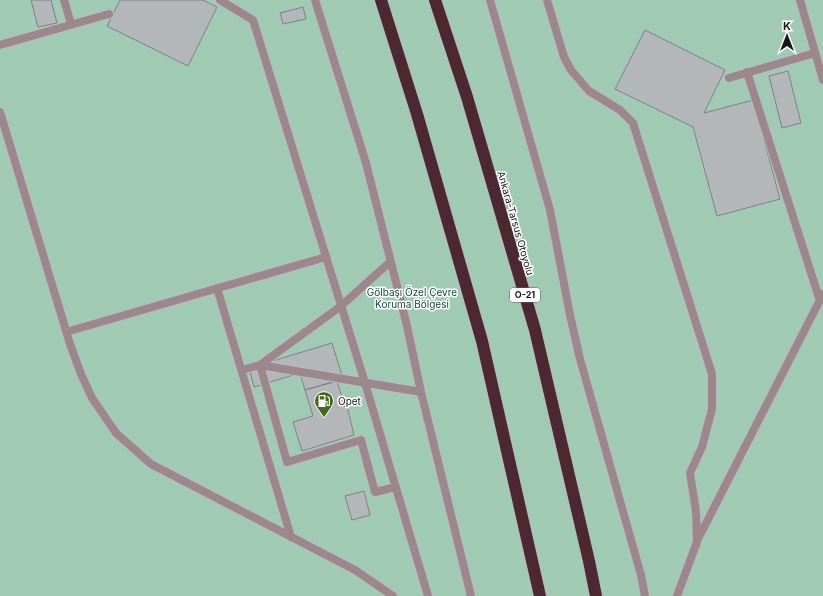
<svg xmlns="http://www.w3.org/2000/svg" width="823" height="596" font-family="Inter,sans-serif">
<rect width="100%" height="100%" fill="#dde0e4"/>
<path fill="#a1cab5" d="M0,0H823V596H0Z"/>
<path fill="#b4b7ba" stroke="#7e8184" d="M31,0H51L57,23L38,27Z
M120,0H203L217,7L188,66L107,26Z
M303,7L306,19L283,24L280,13Z
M645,30L725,70L704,113L753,100L780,199L717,216L693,127L615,89Z
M788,71L801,123L782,128L769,76Z
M332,343L343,379L305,390L300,373L254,387L249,368Z
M337,381L345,407L347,406L354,435L302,451L293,422L313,416L305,390Z
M364,491L370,515L352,520L345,496Z"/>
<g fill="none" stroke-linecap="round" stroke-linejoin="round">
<g stroke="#b9bcbf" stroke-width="10">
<path id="lane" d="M64,0L71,24
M220,0L253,20L365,383L428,596
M315,0L366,163L407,326L421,392L471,596
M490,0L550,210L570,315L580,359L641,575L645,596
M547,0L564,57L571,70L589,91L620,110L633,123L712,374V409L702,447L690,473L696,511L697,542L677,596
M800,0L823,80
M0,45L109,14
M747,72L820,301
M729,78L815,53
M0,112L70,344L81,374L92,398L116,433L151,464L355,570L393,596
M390,262L341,306L260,365L287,462L361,440L375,492L396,487
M217,288L291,537
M66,332L326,257
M242,370L260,365L421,392
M697,541L823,294"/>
</g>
<g stroke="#b9bcbf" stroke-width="14">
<path id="highway" d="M381,0L417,114L482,341L540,596
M435,0L467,97L535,330L589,561L596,596"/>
</g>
<use href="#lane" stroke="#9c888c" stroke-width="8"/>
<use href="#highway" stroke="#4c2830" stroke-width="12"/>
</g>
<defs>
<g id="fuel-pin" transform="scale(1)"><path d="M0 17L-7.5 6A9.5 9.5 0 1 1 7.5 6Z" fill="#456820" stroke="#fff"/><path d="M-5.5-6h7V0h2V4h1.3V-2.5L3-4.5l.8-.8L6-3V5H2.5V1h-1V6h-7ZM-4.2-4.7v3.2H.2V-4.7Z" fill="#fff"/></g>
</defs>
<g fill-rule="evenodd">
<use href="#fuel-pin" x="324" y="401"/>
</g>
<g text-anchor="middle" stroke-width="3" stroke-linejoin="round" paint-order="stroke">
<rect fill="#fff" stroke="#5c5d5d" stroke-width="1" x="510" y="288" width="30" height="14" rx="3"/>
<g font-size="9" font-weight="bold" fill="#161718">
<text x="525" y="298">O-21</text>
</g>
<g font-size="10" fill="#161718" stroke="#fff">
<text transform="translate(516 223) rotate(74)" y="4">Ankara-Tarsus Otoyolu</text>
</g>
<g font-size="10" fill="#144a35" stroke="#fff">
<text x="412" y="296">Gölbaşı Özel Çevre<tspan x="412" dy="12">Koruma Bölgesi</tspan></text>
</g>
<g font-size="10" fill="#161718" stroke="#fff" text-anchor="start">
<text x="338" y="405">Opet</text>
</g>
</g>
<g transform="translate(787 36)" stroke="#ffffff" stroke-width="3" paint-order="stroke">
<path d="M0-3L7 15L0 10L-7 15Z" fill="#161718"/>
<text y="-6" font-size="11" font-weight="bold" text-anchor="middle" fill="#161718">K</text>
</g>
</svg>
